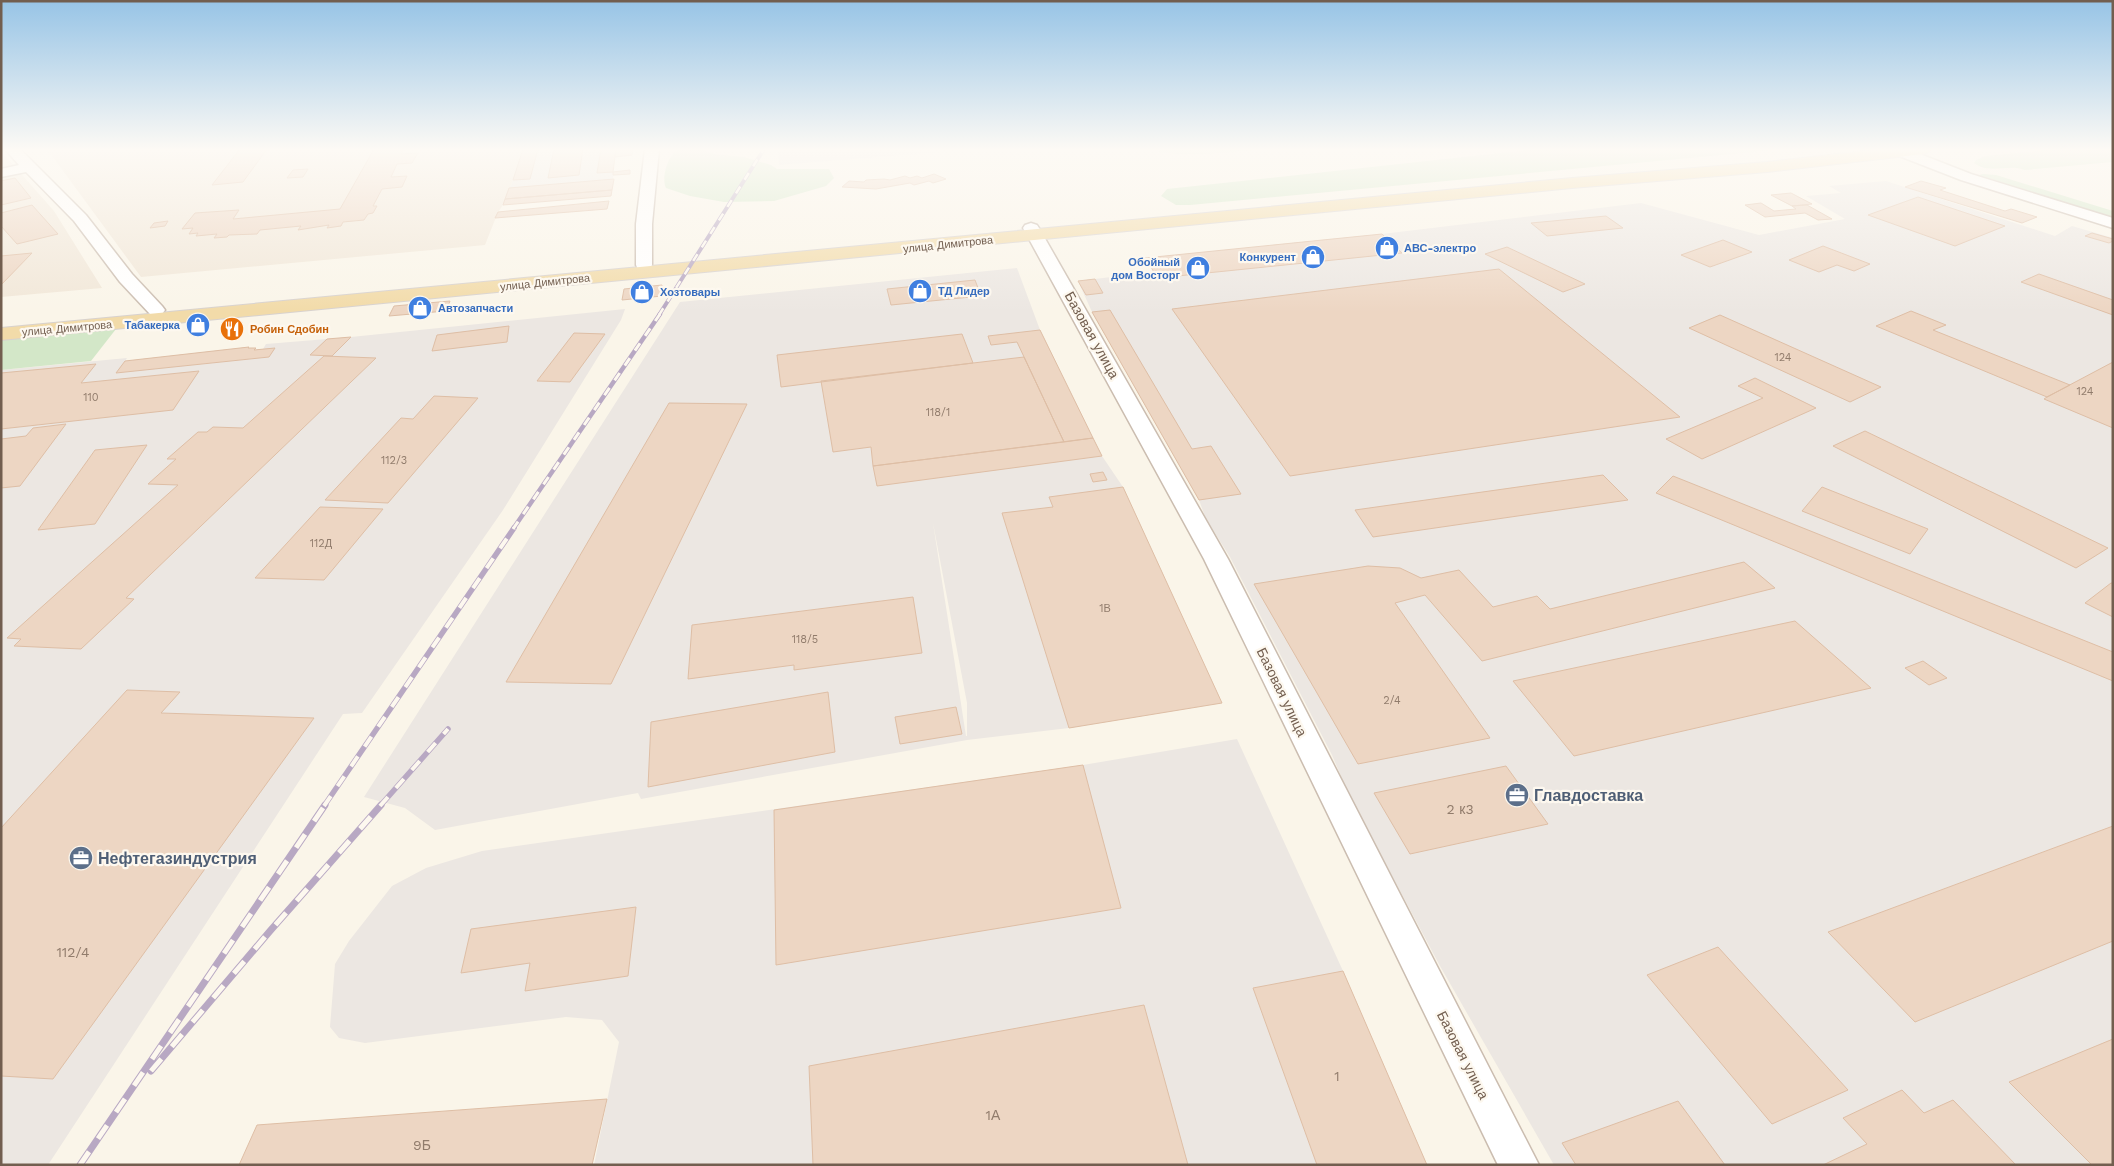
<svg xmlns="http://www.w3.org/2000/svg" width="2114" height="1166" font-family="'Work Sans',sans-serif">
<rect width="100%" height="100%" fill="#faf5e9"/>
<path fill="#f1e7d8" d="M47,149H523L513,180L503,205L498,212L485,245L141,277Z
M1,151L54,211L102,288L1,297Z"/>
<path fill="#ece7e2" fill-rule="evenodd" d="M523,149H633L632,155L615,157L613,171L630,170V174L613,176L612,190L505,199L513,180Z
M769,149H978L779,165L778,150Z
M1886,181L2055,236L2072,226L2113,238V1165H1554L1440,966L1349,795L1332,755L1230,557L1206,519L1199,500L1092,312L1078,281L1153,272L1145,258L1382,234L1641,203L1759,235L1845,219L1806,196L1841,193L1829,186Z
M1017,268L1040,330L1102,456L1123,487L1222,703L1069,728L967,740L641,799L638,793L435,830L405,808L364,797L680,302ZM933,523L967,703V736H966Z
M625,309L621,320L503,510L362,713L343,714L48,1165H1V370L127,358L125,361L249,347L248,348H256L255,350L263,349L266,344L351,337Z
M1237,739L1343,971L1427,1165H594L619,1042L602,1020L566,1017L365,1043L339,1038L330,1027L335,964L349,941L392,886L426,868L482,851L1083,765Z"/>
<path fill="#d3e7c8" d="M679,149H701L714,154L744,157L771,165L777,169H829L834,178L826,186L774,201L724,202L690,196L666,188C661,178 668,154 679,149Z
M1160,149H1268C1232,152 1195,157 1159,152Z
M1785,149L1190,205H1176L1161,196L1167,189L1529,150Z
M2056,149H2113V162L2025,170C2008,163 1990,175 1974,163L1976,160L1985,156Z
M1983,174L1996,175L2113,211V218L1979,175Z
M116,329L91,361L1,370V340Z"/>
<path fill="#edd6c3" stroke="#debea5" d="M240,149H267L243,182L212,185Z
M374,149H404L401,154L418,153L412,163L397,164L391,177L407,176L402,187L382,189L373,206H377L373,213L368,214L364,220L343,222L341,226L327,228L329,225L298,230L301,226L260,230L257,234L229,235L227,237L214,238L217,234L196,236L198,233L189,234L193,228L182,229L195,213L239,210L233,219L340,209Z
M523,149H538L530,179L513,180Z
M554,149H583L579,175L548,178Z
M601,149H616L613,172L597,173Z
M616,149H633L632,155L615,157Z
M308,169L303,177L287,178L293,170Z
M630,170V174L613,175V172Z
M934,174L946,179L933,183L929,181L914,185L910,183L876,189L842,187L849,181L864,182L866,180L884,179L890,180L905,176L910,178L917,176L922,178Z
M15,178L31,198L1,205V181Z
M614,179L612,190L505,199L509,188Z
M1921,181L1946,188L1940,190L2005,211L2011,209L2037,217L2022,223L1905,187Z
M612,190L611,196L503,205L505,199Z
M1791,193L1812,204L1792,206L1771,195Z
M1918,197L2005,226L1955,246L1868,215Z
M609,201L607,209L495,218L498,212Z
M1761,203L1774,211L1796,209L1792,206L1807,205L1832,219L1818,220L1805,213L1765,217L1745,205Z
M32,205L58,234L17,244L1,226V213Z
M1606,216L1623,228L1547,236L1531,223Z
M168,221L165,226L150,228L154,223Z
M2092,233L2113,239V241L2109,243L2085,236Z
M1382,234L1402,253L1158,278L1145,258Z
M1723,240L1752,252L1710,267L1681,255Z
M1823,246L1870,264L1854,271L1837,265L1819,272L1789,260Z
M1507,247L1585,284L1563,292L1485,254Z
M32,253L1,285V256Z
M1499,269L1680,417L1290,476L1172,309Z
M2039,274L2113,300V315L2021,282Z
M1095,279L1103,293L1086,295L1078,281Z
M975,280L981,296L891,305L887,289Z
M662,285V296L622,300L624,289Z
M450,301L446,311L389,316L394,306Z
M1110,310L1192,449L1211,446L1241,494L1199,500L1092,312Z
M1911,311L1946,325L1933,330L2070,385L2047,397L1876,326Z
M1720,315L1881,387L1850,402L1689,328Z
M509,326L507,342L432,351L437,335Z
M1040,330L1093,438L1064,442L1017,342L991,345L988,336Z
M574,333L605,334L570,382L537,381Z
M962,334L973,363L781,387L777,355Z
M351,337L332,356L310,355L327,339Z
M249,347L248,348H256L254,350L275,348L269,357L116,373L125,361Z
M324,356L376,358L126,598L134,599L81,649L14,646L21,639L7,638L178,485L148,484L176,459H167L198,432H207L213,427L243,428Z
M1024,357L1064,442L873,466L871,447L833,452L821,381Z
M2113,362V428L2044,399L2047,397Z
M96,364L81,383L199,371L173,410L1,429V373Z
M1755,378L1816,408L1702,459L1666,439L1763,398L1738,386Z
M434,396L478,398L388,503L325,500L401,418L413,419Z
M669,403L747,404L611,684L506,682Z
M66,424L20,486L1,488V439L26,436L33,428Z
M1865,431L2108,548L2076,568L1833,446Z
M1093,438L1102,456L877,486L873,466Z
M147,445L95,524L38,530L95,450Z
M1103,472L1107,480L1093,482L1090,474Z
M1603,475L1628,500L1373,537L1355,510Z
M1673,476L2113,652V681L1656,493Z
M1123,487L1222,703L1069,728L1002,513L1053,507L1049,497Z
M1822,487L1928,529L1910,554L1802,511Z
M320,507L383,509L324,580L255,578Z
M1744,562L1775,588L1482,661L1425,595L1395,603L1490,738L1358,764L1254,584L1368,566L1400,568L1421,578L1459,570L1493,607L1537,596L1550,609Z
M2111,583H2113V617L2085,603Z
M913,597L922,653L794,670V665L688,679L692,625Z
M1795,621L1871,688L1574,756L1513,681Z
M1923,661L1947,678L1929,685L1905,668Z
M127,690L180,692L161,713L314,718L53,1079L1,1076V828Z
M828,692L835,752L648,787L651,722Z
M956,707L962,734L900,744L895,717Z
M1083,765L1121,908L776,965L774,810Z
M1506,766L1548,824L1410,854L1374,793Z
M2113,826V941L1915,1022L1828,932Z
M636,907L628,976L525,991L530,963L461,973L471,929Z
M1718,947L1848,1090L1772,1124L1647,975Z
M1343,971L1427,1165H1317L1253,988Z
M1144,1005L1188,1165H813L809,1066Z
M2113,1039V1165H2092L2009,1082Z
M1902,1090L1924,1113L1953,1100L2016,1165H1823L1867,1144L1843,1118Z
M607,1099L592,1165H239L257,1125Z
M1678,1101L1725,1165H1576L1562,1143Z"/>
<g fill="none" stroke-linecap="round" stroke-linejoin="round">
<g stroke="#cbbdb0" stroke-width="3">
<path id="minor" d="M5,149H20L86,215L132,274L162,306L165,310L162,314L156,315L150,314L120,282L74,221L26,172L1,177V169L19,165Z
M645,149H659L652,224V265L650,269H638L636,265V224Z
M1887,149H1907L1971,174L2113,218V228L1961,180L1889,152Z
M1031,223L1037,225L1039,228L1228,559L1539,1165H1498L1204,559L1023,228L1025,225Z"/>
</g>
<g stroke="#d8d2ce" stroke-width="2">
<path id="primary" d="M1881,149H1932L1929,152L1924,154L1767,172L1572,188L1,340V328L1572,178L1767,162Z"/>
</g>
<use href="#minor" fill="#fff" fill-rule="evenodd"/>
<use href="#primary" fill="#f2dba9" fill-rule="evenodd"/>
<g stroke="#b8a8c3" stroke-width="4">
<path id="rail-far3" d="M659,315L764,149"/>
</g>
<g stroke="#b8a8c3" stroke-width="4.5">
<path id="rail-far2" d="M513,529L660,314"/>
</g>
<g stroke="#b8a8c3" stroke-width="5.5">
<path id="rail-far1" d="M324,806L514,528
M380,806L448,729"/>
</g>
<g stroke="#b8a8c3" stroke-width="7">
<path id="rail" d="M151,1071L270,931L381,805
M80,1165L325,805"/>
</g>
<use href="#rail-far3" stroke="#fdf8ef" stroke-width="2.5" stroke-dasharray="8" stroke-linecap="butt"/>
<use href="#rail-far2" stroke="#fdf8ef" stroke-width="3" stroke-dasharray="9" stroke-linecap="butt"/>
<use href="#rail-far1" stroke="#fdf8ef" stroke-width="4" stroke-dasharray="12" stroke-linecap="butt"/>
<use href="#rail" stroke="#fdf8ef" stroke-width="5" stroke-dasharray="16" stroke-linecap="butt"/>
</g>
<linearGradient id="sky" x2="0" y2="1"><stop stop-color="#97c4e6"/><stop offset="0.48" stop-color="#fdfaf5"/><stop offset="1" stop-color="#fdfaf5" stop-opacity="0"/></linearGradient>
<rect width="2114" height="312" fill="url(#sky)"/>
<defs>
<g id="shop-disc" transform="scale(1.25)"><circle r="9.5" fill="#3f7fe0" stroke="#fdf8ef"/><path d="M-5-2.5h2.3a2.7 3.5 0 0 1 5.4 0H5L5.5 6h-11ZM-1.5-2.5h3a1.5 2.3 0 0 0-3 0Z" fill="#fff"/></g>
<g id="restaurant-disc" transform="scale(1.25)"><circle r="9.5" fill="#e8710a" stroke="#fdf8ef"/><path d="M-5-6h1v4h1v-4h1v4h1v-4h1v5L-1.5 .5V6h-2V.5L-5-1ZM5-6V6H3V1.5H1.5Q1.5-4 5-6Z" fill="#fff"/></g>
<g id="office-disc" transform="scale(1.25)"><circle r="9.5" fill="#5c6f8a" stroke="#fdf8ef"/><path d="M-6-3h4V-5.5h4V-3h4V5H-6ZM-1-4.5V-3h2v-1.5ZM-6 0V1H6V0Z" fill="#fff"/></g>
</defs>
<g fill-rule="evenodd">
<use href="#shop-disc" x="1387" y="248"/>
<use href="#shop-disc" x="1313" y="257"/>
<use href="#shop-disc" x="1198" y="268"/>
<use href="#shop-disc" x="920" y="291"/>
<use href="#shop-disc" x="642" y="292"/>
<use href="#shop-disc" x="420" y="308"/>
<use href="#shop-disc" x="198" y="325"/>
<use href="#restaurant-disc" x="232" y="329"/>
<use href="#office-disc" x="1517" y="795"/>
<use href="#office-disc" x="81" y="858"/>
</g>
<g text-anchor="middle" stroke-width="4.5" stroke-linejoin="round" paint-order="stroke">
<g font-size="11" fill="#725e4f" stroke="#fdf8ef">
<text transform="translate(948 244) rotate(-6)" y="4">улица Димитрова</text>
<text transform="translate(545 282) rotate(-6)" y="4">улица Димитрова</text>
<text transform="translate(67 328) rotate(-5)" y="4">улица Димитрова</text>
</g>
<g font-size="11" font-weight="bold" fill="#366cbe" stroke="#fdf8ef" text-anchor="start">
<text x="1404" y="252">АВС-электро</text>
<text x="1296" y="261" text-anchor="end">Конкурент</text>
<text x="1180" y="266" text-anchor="end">Обойный<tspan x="1180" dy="13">дом Восторг</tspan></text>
<text x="938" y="295">ТД Лидер</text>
<text x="660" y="296">Хозтовары</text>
<text x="438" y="312">Автозапчасти</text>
<text x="180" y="329" text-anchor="end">Табакерка</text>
</g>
<g font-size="11" font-weight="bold" fill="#c56008" stroke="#fdf8ef" text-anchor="start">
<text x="250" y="333">Робин Сдобин</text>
</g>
<g font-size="11" fill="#917c6c">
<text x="1783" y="361">124</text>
<text x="2085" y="395">124</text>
<text x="91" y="401">110</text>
<text x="938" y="416">118/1</text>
<text x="394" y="464">112/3</text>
<text x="321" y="547">112Д</text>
<text x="1105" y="612">1В</text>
<text x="805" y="643">118/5</text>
<text x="1392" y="704">2/4</text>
</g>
<g font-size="14" fill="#725e4f" stroke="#fdf8ef">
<text transform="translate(1092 335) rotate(61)" y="5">Базовая улица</text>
<text transform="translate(1282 692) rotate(64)" y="5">Базовая улица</text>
<text transform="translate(1463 1055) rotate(63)" y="5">Базовая улица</text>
</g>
<g font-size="14" fill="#917c6c">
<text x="1460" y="814">2 к3</text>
<text x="73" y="957">112/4</text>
<text x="1337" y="1081">1</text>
<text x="993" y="1120">1А</text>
<text x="422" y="1150">9Б</text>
</g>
<g font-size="16" font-weight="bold" fill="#4e5e75" stroke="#fdf8ef" text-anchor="start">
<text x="1534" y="801">Главдоставка</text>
<text x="98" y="864">Нефтегазиндустрия</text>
</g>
</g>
<rect width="2114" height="1166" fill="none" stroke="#725e4f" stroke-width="5"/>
</svg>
